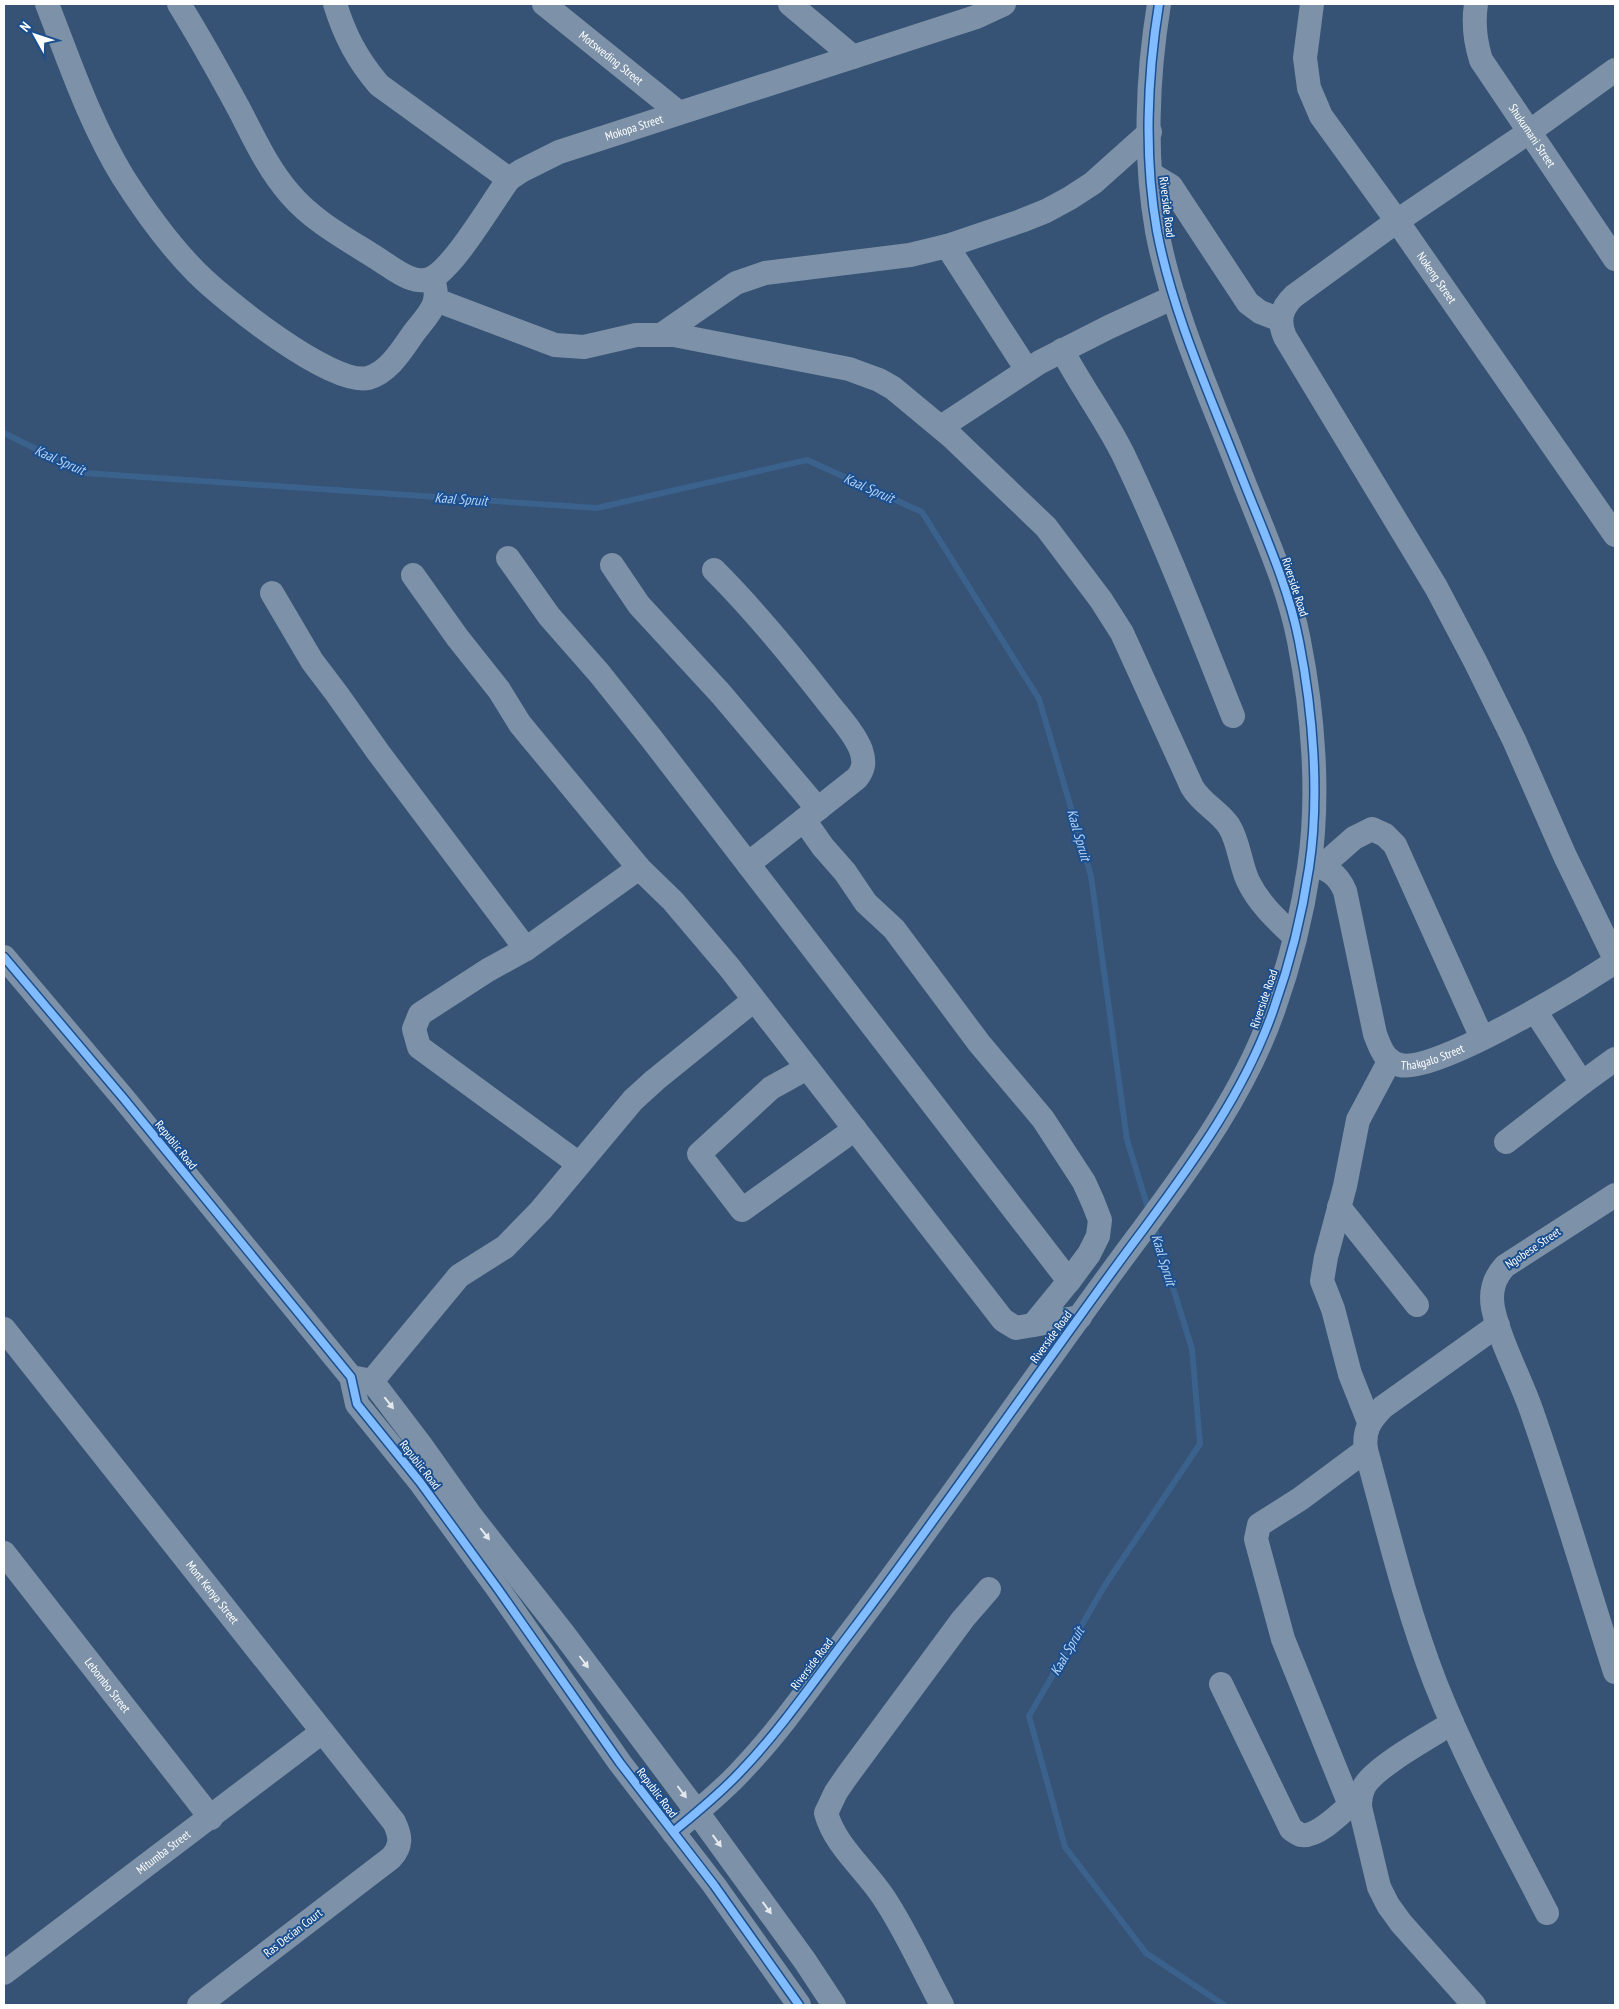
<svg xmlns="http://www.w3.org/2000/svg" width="1619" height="2009" font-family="'PT Sans Narrow',sans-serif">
<rect width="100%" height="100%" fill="#365274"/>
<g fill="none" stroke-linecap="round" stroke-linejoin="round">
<path stroke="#3b618d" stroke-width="6" d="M4,433L84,473L597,508L807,460L922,512L1039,699L1091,876L1127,1140L1149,1211
M1154,1226L1192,1349L1200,1444L1105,1585L1029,1716L1065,1847L1146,1953L1224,2005"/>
<g stroke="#7d92a8" stroke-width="24">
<path d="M47,4C70,63 90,123 123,177C144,210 169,245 197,273C224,300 331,386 368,378C388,373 402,350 413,334C428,314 443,303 432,278"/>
<path d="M179,4C200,38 220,74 239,109C254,138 268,169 290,194C314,222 347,239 378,259C393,268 414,287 432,278C455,266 492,202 509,179"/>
<path id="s1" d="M335,4C345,36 357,59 379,85L509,179L521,171L559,152L976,17L1004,4"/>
<path id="s2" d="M544,4L678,112"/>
<path d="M790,4L853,57"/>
<path id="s3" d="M1312,4L1305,58L1309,88L1321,116L1397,221L1615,535"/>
<path id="s4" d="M1476,4C1473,24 1475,41 1481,60L1615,259"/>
<path d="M1615,70L1529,132L1397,221L1294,296C1281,308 1278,321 1285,337L1436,587L1475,661L1514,740L1565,856L1615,959"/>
<path d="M1151,174L1171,186L1248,303L1260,312L1281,320"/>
<path d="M947,246L1027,370"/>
<path d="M436,300L555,345L584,347L636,335H674L849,369L879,380L893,388L952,437L1046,527L1101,600L1122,633L1192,787C1202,804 1219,811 1229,826C1239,842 1240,864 1248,881C1259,904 1277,920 1295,937"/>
<path d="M661,335L736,283L765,273L910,255L947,246L1021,221L1046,211L1070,198L1093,183L1150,132"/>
<path d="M1062,350C1081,386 1105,418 1123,454C1164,540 1198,628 1233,716"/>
<path d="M941,427L1040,362L1109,327L1174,297"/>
<path d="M508,558L549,616L599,673L651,738L1069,1281"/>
<path d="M612,565L639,605L721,694L818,809"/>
<path d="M714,570C755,611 791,655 826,700C838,716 854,732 861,750C865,762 864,769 857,778L748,864"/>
<path d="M413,575L457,637L499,690L520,724L639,868L673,901L729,967L1003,1320L1016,1328L1080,1317"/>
<path d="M272,593L312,661L337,694L378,752L526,949L488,970L420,1014L414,1029L419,1047L579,1164"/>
<path d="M804,820L823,847L845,872L866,903L894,929L979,1043L1043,1119L1084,1182L1093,1202L1100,1220L1098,1236L1089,1254L1069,1281L1033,1325"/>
<path id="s5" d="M1310,864C1328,869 1337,873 1345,891L1375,1034C1380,1047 1384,1061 1400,1065C1436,1074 1580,985 1615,962"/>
<path d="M1321,867L1354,838L1372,829L1385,835L1395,845L1482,1038"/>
<path d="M526,949L639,868"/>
<path d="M4,957L124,1099L351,1377L357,1404L420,1482L498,1589L620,1763L714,1885L799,2005"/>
<path d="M807,1068L771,1088L699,1154L742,1210L855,1129"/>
<path d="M1582,1083L1615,1059"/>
<path d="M1506,1142L1582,1083L1535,1011"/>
<path d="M1615,1195L1505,1266C1494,1278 1490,1291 1493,1308C1500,1343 1523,1383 1534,1418C1563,1502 1588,1588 1615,1672"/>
<path d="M1339,1207L1417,1305"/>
<path d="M1498,1325L1383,1407C1370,1420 1363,1431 1366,1450C1387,1527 1406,1607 1435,1682C1466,1761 1508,1837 1547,1913"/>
<path id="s6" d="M4,1329L394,1822C401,1836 402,1846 391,1858L199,2005"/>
<path d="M351,1377L372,1381L420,1444L471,1516L563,1633L697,1812L805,1961L834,2005"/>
<path d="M372,1381L459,1276L505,1247L541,1210L633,1100L655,1080L754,1000"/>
<path d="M1369,1422L1350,1374L1333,1309L1322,1281L1326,1257L1345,1186L1358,1120L1390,1060"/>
<path id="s7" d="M4,1553L211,1818"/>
<path d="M1221,1684L1291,1829C1294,1831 1298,1834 1301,1835C1319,1838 1347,1807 1360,1796"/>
<path d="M1452,1723C1430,1737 1378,1765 1365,1785C1361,1792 1360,1799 1360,1807L1379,1887L1388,1905L1401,1923L1474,2005"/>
<path d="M1350,1805L1283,1639L1256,1539L1259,1525L1300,1499L1366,1450"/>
<path d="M673,1832C697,1812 721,1793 742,1770C782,1728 816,1678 851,1632C920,1541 985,1448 1052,1355C1082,1313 1112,1271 1143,1230C1194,1161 1246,1090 1274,1008C1290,963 1302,915 1309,868C1320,796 1313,712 1299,641C1288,584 1262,529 1241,475C1210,395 1173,315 1157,231C1144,158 1147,77 1159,4"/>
<path id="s8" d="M4,1973L322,1732"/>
<path d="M942,2005C923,1970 906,1931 884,1898C866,1870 835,1846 826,1813L836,1792L847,1776L963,1619L989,1589"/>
</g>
<g stroke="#1b4f8f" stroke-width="11">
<path id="cycleway" d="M4,957L124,1099L351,1377L357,1404L420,1482L498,1589L620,1763L714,1885L799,2005
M673,1832C697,1812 721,1793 742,1770C782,1728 816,1678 851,1632C920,1541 985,1448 1052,1355C1082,1313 1112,1271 1143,1230C1194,1161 1246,1090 1274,1008C1290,963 1302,915 1309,868C1320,796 1313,712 1299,641C1288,584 1262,529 1241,475C1210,395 1173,315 1157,231C1144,158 1147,77 1159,4"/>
</g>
<use href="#cycleway" stroke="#80bcff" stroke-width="8"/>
</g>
<defs><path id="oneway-solid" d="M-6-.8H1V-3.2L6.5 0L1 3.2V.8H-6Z" transform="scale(1.25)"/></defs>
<g fill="#e5e9ee">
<use href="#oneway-solid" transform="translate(389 1403) rotate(52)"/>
<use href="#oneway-solid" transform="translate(485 1534) rotate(52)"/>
<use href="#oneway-solid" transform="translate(584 1662) rotate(53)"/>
<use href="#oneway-solid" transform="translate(682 1792) rotate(53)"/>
<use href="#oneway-solid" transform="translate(717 1841) rotate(54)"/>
<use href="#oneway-solid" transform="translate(767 1908) rotate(54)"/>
</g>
<g text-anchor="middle" stroke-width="4" stroke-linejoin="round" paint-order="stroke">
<g font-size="12" fill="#fff" stroke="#1b4f8f">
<text dy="4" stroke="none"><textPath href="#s2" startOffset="86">Motsweding Street</textPath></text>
<text dy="4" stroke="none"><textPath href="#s1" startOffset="389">Mokopa Street</textPath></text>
<text dy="4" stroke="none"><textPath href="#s4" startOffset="148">Shukumani Street</textPath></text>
<text transform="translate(1167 207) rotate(83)" y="4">Riverside Road</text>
<text dy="4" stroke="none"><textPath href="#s3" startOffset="314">Nokeng Street</textPath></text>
<text transform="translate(1295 587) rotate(72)" y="4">Riverside Road</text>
<text transform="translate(1264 999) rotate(-71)" y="4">Riverside Road</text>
<text dy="4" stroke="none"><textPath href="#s5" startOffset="268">Thakgalo Street</textPath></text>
<text transform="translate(176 1145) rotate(51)" y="4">Republic Road</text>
<text transform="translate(1533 1248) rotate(-34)" y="4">Ngobese Street</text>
<text transform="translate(1051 1337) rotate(-54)" y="4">Riverside Road</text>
<text transform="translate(420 1465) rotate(52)" y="4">Republic Road</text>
<text dy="4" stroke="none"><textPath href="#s6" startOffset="336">Mont Kenya Street</textPath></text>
<text transform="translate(812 1664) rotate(-53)" y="4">Riverside Road</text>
<text dy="4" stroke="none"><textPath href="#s7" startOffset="168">Lebombo Street</textPath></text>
<text transform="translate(657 1793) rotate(53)" y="4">Republic Road</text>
<text dy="4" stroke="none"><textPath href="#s8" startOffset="200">Mitumba Street</textPath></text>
<text transform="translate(293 1933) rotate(-38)" y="4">Ras Decian Court</text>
</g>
<g font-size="14" font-style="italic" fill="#b5d3f5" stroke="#1b4f8f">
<text transform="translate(60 460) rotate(24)" y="5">Kaal Spruit</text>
<text transform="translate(869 488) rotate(24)" y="5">Kaal Spruit</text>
<text transform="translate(461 499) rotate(4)" y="5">Kaal Spruit</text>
<text transform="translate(1079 835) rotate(74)" y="5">Kaal Spruit</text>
<text transform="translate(1164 1260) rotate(73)" y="5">Kaal Spruit</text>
<text transform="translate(1067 1651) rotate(-60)" y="5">Kaal Spruit</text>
</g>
</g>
<rect width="1619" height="2009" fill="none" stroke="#ffffff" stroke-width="10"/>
<g transform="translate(35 35) rotate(310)" stroke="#1b4f8f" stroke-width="4" paint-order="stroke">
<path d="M0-4L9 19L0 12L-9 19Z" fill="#ffffff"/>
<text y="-8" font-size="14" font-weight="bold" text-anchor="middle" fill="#ffffff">N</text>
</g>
</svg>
